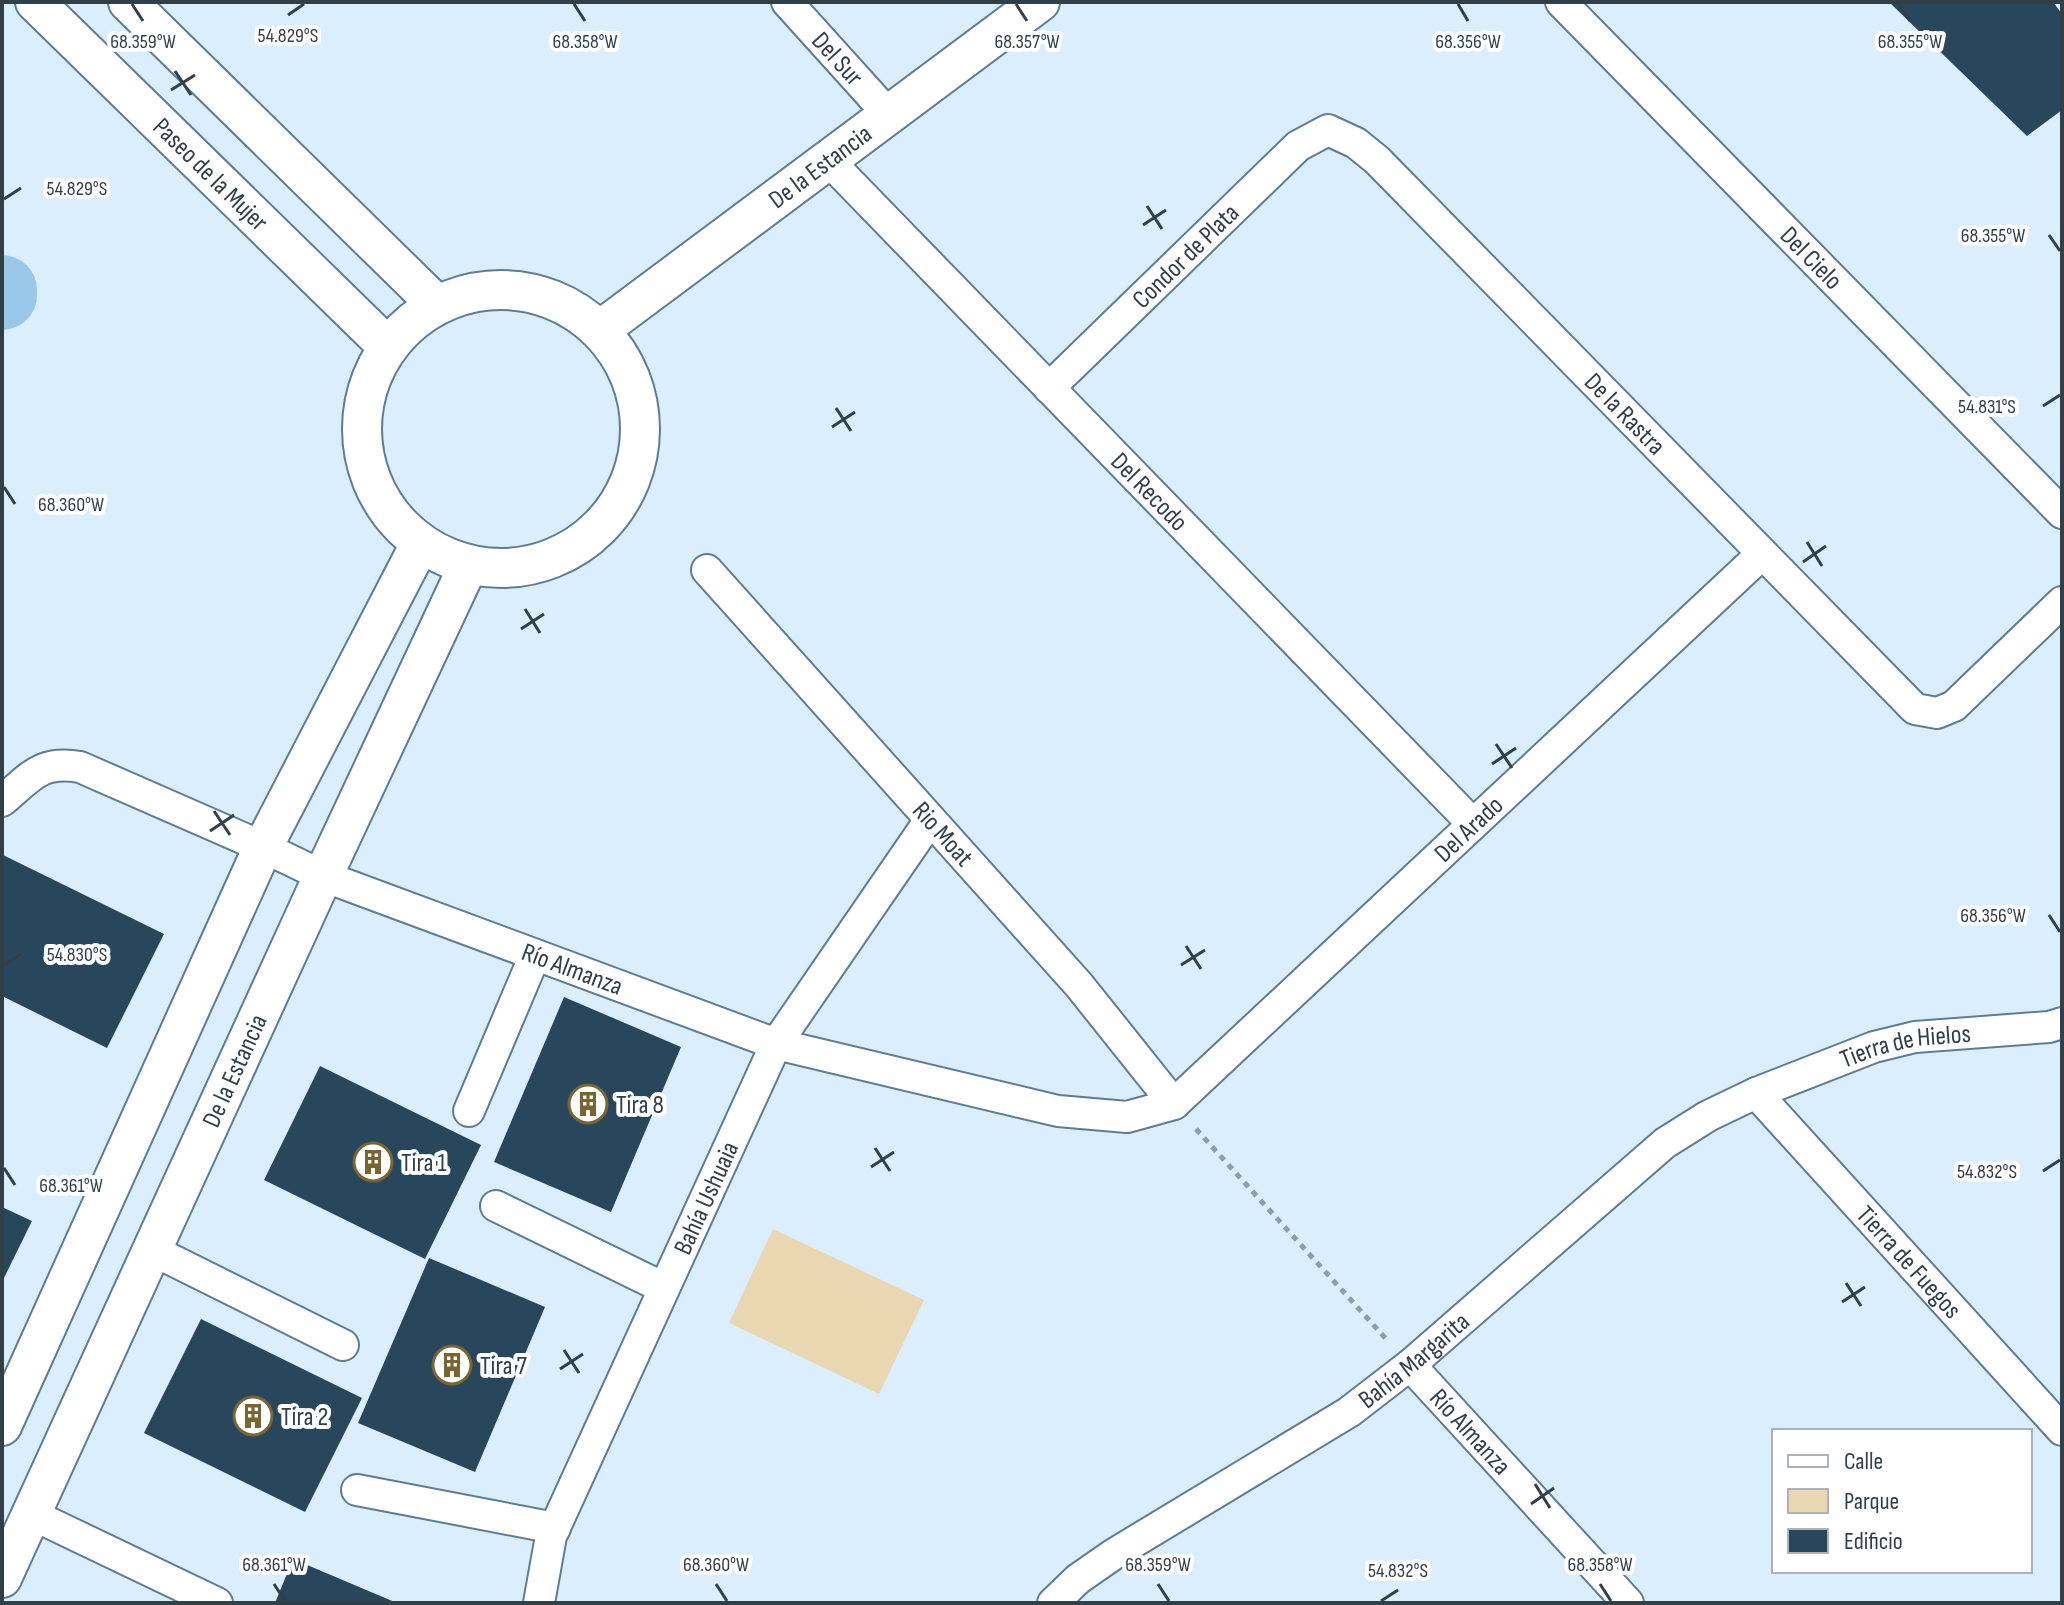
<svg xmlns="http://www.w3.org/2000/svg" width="2064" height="1605" font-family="'Sofia Sans Condensed',sans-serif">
<rect width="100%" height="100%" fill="#daeefd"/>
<path fill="#e9d7b1" d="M773,1229L924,1300L879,1394L729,1323Z"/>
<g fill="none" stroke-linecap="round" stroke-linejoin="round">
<path stroke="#99c7e9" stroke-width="70" d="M2,290V295"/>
</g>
<path fill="#29475c" d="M1889,2H2053L2062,14V110L2027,136Z
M3,855L164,934L107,1048L2,996Z
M564,997L681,1047L611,1212L494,1162Z
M320,1066L481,1145L425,1259L264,1180Z
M2,1207L32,1221L2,1282Z
M429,1258L545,1307L475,1472L358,1423Z
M201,1319L362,1398L305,1512L144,1433Z
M293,1559L397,1603H275Z"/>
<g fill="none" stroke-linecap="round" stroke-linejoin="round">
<g stroke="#5e7d94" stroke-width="34">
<g id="minor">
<path id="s1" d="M787,2L889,115"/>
<path id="s2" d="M1561,2L2062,513"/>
<path id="s3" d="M828,160L1472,823"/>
<path id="s4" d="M1049,388L1298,146L1328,130L1356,143L1377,160L1915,709L1937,713L1954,706L2062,602"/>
<path id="s5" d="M707,570L1079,985L1174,1104"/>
<path id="s6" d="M2,801C31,777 40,760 80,767L263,847L323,876L776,1044L1058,1111L1127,1117L1174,1104L1762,554"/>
<path id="s7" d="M1756,1093L2062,1430"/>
<path d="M469,1111L535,955"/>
<path d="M496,1206L664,1288"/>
<path d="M152,1250L343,1345"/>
<path id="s8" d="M1410,1365L1628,1603"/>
<path d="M357,1490L555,1528"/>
<path d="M31,1514L217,1603"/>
<path id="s9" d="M539,1603L551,1536L776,1044L930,820"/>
<path id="s10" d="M1053,1603L1078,1579L1114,1554L1349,1412L1410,1365L1665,1143L1708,1116L1756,1093L1874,1047L1915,1037L2049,1027L2062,1023"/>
</g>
</g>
<g stroke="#5e7d94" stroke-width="42">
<g id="tertiary">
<path id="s11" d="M35,2L387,346"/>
<path d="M128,2L436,304"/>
<circle cx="501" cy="429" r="139"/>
<path id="s12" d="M600,330L1040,2"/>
<path d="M2,1426L263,847L420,544"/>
<path id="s13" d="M2,1578L323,876L468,566"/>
</g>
</g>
<path stroke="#8d9eaa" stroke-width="5" stroke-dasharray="6 6" stroke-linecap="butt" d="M1196,1129L1388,1341"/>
<use href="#minor" stroke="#fff" stroke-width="30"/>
<use href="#tertiary" stroke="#fff" stroke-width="38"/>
</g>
<path fill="none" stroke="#313f49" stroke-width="3" d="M132,4L143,21M574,4L585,21M1016,4L1027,21M1458,4L1468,21M1899,4L1910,21M288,15L304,4M175,71L191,95M171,90L195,75M4,199L21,188M1147,206L1162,229M1143,225L1166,210M2049,235L2060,251M2043,406L2060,395M836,408L851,431M832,427L855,412M4,487L15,504M1807,542L1822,566M1803,562L1826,546M525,609L540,633M521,629L544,614M1496,744L1512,768M1492,764L1516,748M214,811L230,835M210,831L234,815M2049,915L2060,932M1186,946L1201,969M4,965L21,954M1181,965L1205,950M875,1148L890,1171M871,1167L894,1152M4,1168L15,1185M2043,1171L2060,1160M1846,1283L1861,1306M1842,1302L1865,1287M564,1350L579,1373M560,1369L583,1354M1535,1484L1550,1508M1531,1504L1554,1488M274,1584L285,1601M716,1584L727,1601M1158,1584L1169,1601M1600,1584L1611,1601M1381,1601L1398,1590"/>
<defs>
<g id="building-ring" transform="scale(2)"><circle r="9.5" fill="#fff" stroke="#796433" stroke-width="1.5"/><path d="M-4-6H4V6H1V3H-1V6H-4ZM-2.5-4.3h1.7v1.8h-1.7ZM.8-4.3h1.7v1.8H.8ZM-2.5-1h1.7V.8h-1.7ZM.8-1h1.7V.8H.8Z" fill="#796433"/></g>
</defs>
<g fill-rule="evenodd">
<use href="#building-ring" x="588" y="1104"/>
<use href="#building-ring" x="373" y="1162"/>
<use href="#building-ring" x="452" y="1365"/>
<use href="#building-ring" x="253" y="1416"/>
</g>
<g text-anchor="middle" stroke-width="8" stroke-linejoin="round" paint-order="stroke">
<g font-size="26" fill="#313f49" stroke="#fff">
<text dy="9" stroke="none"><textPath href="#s1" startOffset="76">Del Sur</textPath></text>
<text dy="9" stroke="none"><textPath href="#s12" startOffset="274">De la Estancia</textPath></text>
<text dy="9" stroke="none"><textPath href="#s11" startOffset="246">Paseo de la Mujer</textPath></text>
<text dy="9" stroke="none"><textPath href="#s4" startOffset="190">Condor de Plata</textPath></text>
<text dy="9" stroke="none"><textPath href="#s2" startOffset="358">Del Cielo</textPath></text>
<text dy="9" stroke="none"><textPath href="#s4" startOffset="794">De la Rastra</textPath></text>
<text dy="9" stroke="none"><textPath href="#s3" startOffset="462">Del Recodo</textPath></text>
<text dy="9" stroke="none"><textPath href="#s6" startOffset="1650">Del Arado</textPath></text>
<text dy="9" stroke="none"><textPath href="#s5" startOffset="354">Rio Moat</textPath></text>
<text dy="9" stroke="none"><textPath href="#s6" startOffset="622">Río Almanza</textPath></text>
<text dy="9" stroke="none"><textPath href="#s10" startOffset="1030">Tierra de Hielos</textPath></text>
<text dy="9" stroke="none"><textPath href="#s13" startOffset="558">De la Estancia</textPath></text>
<text dy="9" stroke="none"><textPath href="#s9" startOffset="440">Bahía Ushuaia</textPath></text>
<text dy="9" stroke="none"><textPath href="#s7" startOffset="228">Tierra de Fuegos</textPath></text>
<text dy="9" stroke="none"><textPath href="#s10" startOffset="436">Bahía Margarita</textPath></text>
<text dy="9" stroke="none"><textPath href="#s8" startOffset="90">Río Almanza</textPath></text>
</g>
<g font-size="26" fill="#313f49" stroke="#fff" text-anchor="start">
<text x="616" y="1113">Tira 8</text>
<text x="401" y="1171">Tira 1</text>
<text x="480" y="1374">Tira 7</text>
<text x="281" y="1425">Tira 2</text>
</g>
</g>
<g font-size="20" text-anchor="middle" fill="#313f49" stroke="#fff" stroke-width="8" stroke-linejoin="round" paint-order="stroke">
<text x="288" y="42">54.829°S</text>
<text x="143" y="48">68.359°W</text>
<text x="585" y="48">68.358°W</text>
<text x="1027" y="48">68.357°W</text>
<text x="1468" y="48">68.356°W</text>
<text x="1910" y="48">68.355°W</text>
<text x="77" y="195">54.829°S</text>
<text x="1993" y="242">68.355°W</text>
<text x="1987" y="413">54.831°S</text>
<text x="71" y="511">68.360°W</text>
<text x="1993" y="922">68.356°W</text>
<text x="77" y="961">54.830°S</text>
<text x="1987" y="1178">54.832°S</text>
<text x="71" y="1192">68.361°W</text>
<text x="274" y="1571">68.361°W</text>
<text x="716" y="1571">68.360°W</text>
<text x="1158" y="1571">68.359°W</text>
<text x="1600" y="1571">68.358°W</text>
<text x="1398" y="1577">54.832°S</text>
</g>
<rect width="2064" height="1605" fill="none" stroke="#313f49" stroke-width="8"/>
<rect x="1772" y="1429" width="260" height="144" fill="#ffffff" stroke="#adb2b6" stroke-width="2"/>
<rect x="1788" y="1455" width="40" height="12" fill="#ffffff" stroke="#adb2b6" stroke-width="2"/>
<text x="1844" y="1469" font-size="24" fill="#313f49">Calle</text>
<rect x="1788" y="1489" width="40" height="24" fill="#e9d7b1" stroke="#adb2b6" stroke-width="2"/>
<text x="1844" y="1509" font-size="24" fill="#313f49">Parque</text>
<rect x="1788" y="1529" width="40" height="24" fill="#29475c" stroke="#adb2b6" stroke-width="2"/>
<text x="1844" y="1549" font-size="24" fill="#313f49">Edificio</text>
</svg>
